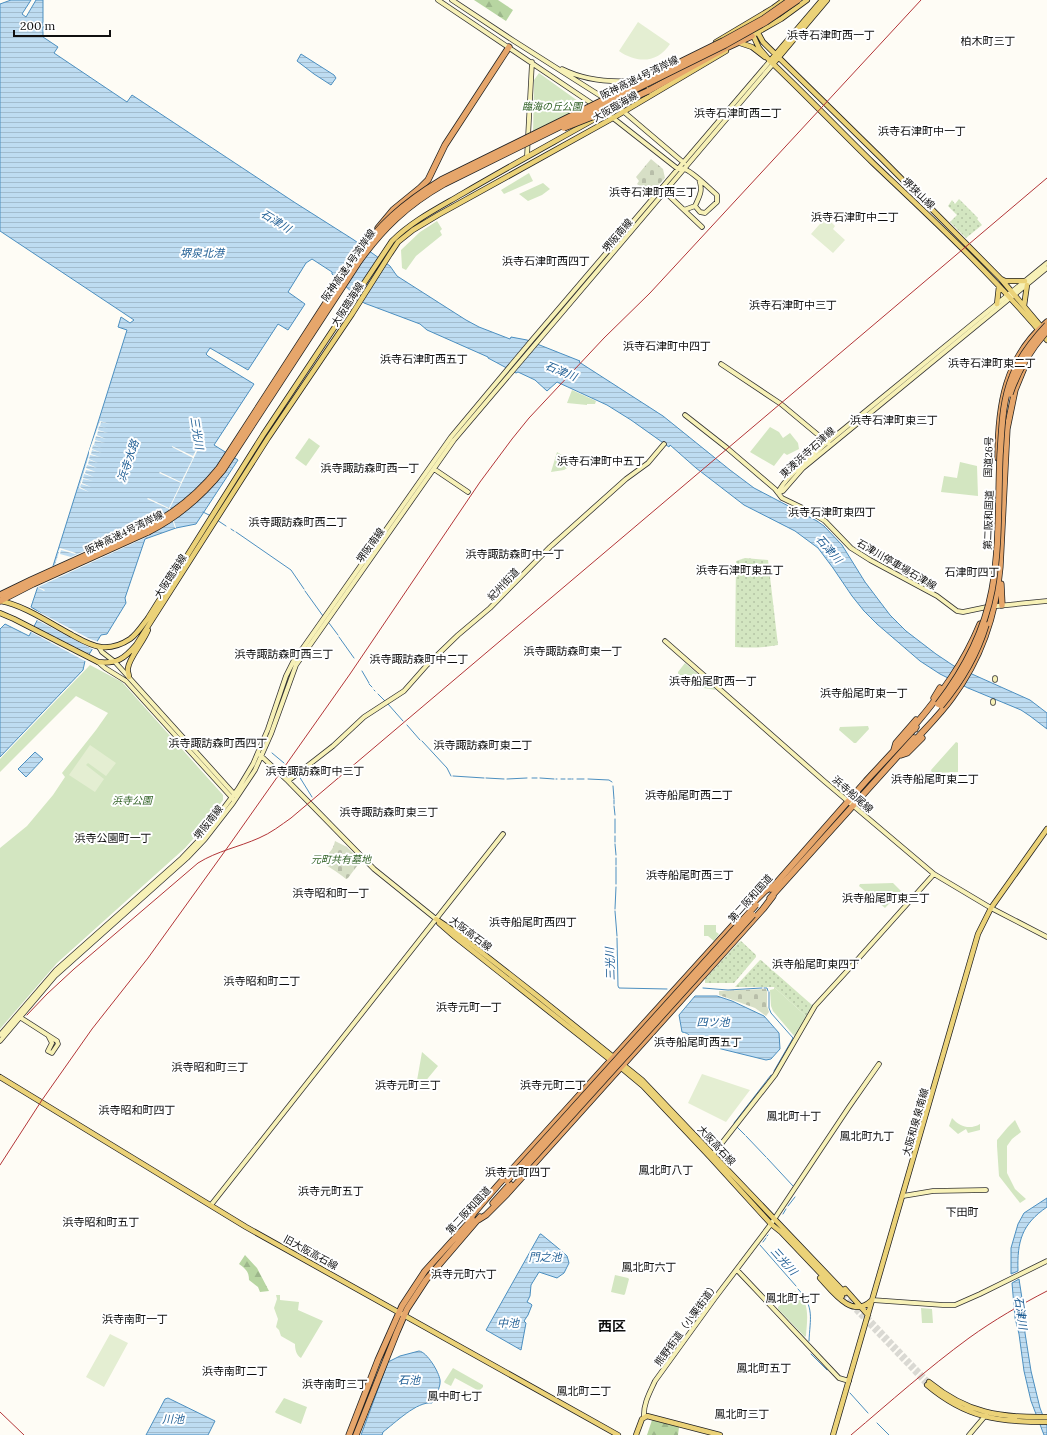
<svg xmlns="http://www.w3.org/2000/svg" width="1047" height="1435" font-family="Lora,'Noto Sans JP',serif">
<defs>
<pattern id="grass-dots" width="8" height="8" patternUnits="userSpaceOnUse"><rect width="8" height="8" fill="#d3e6c1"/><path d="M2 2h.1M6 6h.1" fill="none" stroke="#b4c4a5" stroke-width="1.8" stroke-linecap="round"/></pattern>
<pattern id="forest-firs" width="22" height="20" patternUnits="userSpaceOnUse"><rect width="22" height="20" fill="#b7d5a1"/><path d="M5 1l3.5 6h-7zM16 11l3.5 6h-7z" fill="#9cb68a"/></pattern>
<pattern id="cemetery-stones" width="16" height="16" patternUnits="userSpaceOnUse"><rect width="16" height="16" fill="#d7dfc6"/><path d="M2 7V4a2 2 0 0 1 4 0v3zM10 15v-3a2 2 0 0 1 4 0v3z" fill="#b8bea9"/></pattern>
<pattern id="water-rules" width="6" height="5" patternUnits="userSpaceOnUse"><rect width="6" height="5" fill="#bedcf1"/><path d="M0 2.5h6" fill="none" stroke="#a2bcce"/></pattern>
</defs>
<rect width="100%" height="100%" fill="#fefcf5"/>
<path fill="url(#grass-dots)" d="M959,199L978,218L977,219L982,225L966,238L950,222L957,215L948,206L952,200L955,204Z
M745,558L768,560L778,645C763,648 750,648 735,647L736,561Z
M741,941L756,955V957L734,983H705V979L738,943Z
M760,960H761L812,1005V1007L807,1017L774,987H735Z"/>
<path fill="url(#forest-firs)" d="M474,0H498L513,10L506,21Z
M245,1255L257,1268L269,1291L260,1292L258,1287L249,1280C249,1272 246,1269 239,1264Z
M652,1420L679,1427L678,1435H647Z"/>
<path fill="url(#cemetery-stones)" d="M651,159L663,169L665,178L652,192L649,190L646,194L645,190L637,184L639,181L636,177Z
M335,841L347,847L360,860V862L348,878L346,879C337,871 327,867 319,859C328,855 333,851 335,841Z
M766,989L767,990V1006L769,1012L766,1016L755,1008L719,995V991Z"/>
<path fill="#d3e6c1" d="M539,73L589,109L533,136L534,80Z
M529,173L533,181L504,194L501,190Z
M543,183L550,189L542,195L528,201L519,194Z
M437,221L442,229L440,231L442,235L416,256L406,270L402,268L401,250L420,232Z
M572,390L596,401L595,404H587V405L567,403Z
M770,427L779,432L783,438L790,433L798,443L799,449L787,455L784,453L774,466L750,452Z
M309,438L320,446L306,466L295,458Z
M557,452L573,462V464L564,470L551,472Z
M960,462L977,466L978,496L941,492L944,476L957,478Z
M685,663L716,690L678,684V672Z
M90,665L122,682L223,795V800L201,830L185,848L57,963L0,1029V848L27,826L53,795L65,777L62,773L96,730L108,713L76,696L0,772V759Z
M868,726L869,729L856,743H854L839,730L840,727Z
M956,742L958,743V772L932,773L931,770Z
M893,883L901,891L885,908L859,886L860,884Z
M704,925H716V932L719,934L714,941L708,936H704Z
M774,987L807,1017L795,1037L773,1011L771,1006L770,990L774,989Z
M422,1052L438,1066L419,1089L416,1086Z
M952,1118C960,1127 970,1130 980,1124V1130L968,1133L966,1129L958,1134L949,1126Z
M1015,1120L1021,1132L1012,1139L1007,1146V1173L1015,1189L1026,1199L1020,1203L999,1176L997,1146V1140L1008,1127Z
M615,1275L628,1278L629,1279L625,1294L624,1295L611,1292Z
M795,1291C811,1301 807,1320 806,1336L805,1337L778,1309V1307Z
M276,1295H280V1300L299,1302L298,1310L323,1321L301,1358C296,1355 295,1349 295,1344L281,1336L279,1330L276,1327L278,1319L274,1308L277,1299Z
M921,1308L932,1309L933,1323H922Z
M453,1368L483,1385V1387L479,1391L455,1378L451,1386L445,1383L444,1382Z
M284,1398L307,1407L301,1424L276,1413L275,1412Z"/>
<path fill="#e4eed2" d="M638,22L670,44C657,64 636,63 619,51Z
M826,217L835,226L833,229L845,240L833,253L811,234Z
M90,745L116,763L106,776L88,763L86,765L104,779L95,792L69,775Z
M702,1074L750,1090L726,1122L688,1103Z
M110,1334L128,1343L104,1387L86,1377Z"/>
<path fill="url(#water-rules)" stroke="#4c8fc0" d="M11,0H31L22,14L26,17L36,0H43V37L58,47L54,53L127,102L132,95L294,202L354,240L390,266L397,276L466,320L479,327L510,339L511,337L527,340L580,361L579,362L663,416L730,470L754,488L817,521L824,526L842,545L865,582L890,615L906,631L936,654L954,666L1030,700L1047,713V729L1030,716L1021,710L968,688L940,674L920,661L877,624L864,611L852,596L833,568L818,548L795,531L744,505L696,468L670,445L669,447L631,420L607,405L557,382L547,391L535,380L518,372L516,373L488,358V357L427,330L420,324L364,303L332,274V272L312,259L306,263L288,292L305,304L288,330L278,324L248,370L210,348L206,354L208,356L254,384L214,445L238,460L196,524L176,528L145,539L125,598L126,603L107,634L101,635L85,661L83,670L0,757V629L5,624L29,636L41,613L31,607L40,580L48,582L127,330L118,327L121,317L130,323L134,320L0,231V4Z
M301,54L334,75L336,78L331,85L314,74L297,61Z
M35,752L43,759L26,777L18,769Z
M695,996H717L732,1001L764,1016L779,1033L780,1049L771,1059L766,1060L693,1042C690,1036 689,1033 682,1032L679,1015Z
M1047,1198V1207C1022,1224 1017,1241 1018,1271L1011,1274V1248L1018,1224L1024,1213Z
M540,1234H541L564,1253L567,1256L569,1263L564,1273L557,1278L539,1272L531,1285L530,1296L527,1302L531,1304L532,1305L528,1315L524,1321L526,1323L521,1350L486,1330Z
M1019,1279L1025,1318V1333L1031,1371L1040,1408L1047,1426V1435H1044L1031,1401L1024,1371L1019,1334L1015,1318L1012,1283Z
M419,1351C427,1352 439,1372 440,1380C441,1386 436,1395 434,1401L432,1403C417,1401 395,1423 383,1432L382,1435H361L388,1362L400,1356Z
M168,1398L215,1421L208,1435H146L165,1399Z"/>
<path fill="#fefcf5" d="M100,421L110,424L101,422L100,426L109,429L99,426L98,430L108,433L98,431L97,435L106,439L96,436L95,440L105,443L95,441L94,445L103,449L93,445L92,449L102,453L92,450L91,454L100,457L90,455L89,459L98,463L89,460L88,464L97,468L87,465L86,468L96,472L86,470L85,473L94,477L84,474L83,478L93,481L83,479L82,483L91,487L81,484L80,487L89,492L79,488L89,455V451Z
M199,444L200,445L170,508L176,528H175L169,509L147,499L148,498L169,508L181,483L159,473L160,472L181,482L193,458L172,447V446L193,456Z
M144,524L149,536L38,587L45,590L44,591L37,587L35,588L38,579L47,580L51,567L55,565L59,552H58L60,548L76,553L75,554L61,550L60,554L71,557Z
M37,611L90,639L99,642L94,650L35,619L38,614L36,612Z
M32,625L91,655L87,662L29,631Z"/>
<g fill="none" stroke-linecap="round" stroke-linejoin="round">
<path stroke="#4c8fc0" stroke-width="1" d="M203,512L211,516
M217,520L226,526
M231,529L234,531
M236,532L291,570L304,589
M305,591L323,616
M329,623L338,635
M339,637L354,658
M362,671L369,683
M369,684L372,687
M374,690L375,691
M378,694L385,701
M388,704L403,721
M407,725L420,740
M422,741L447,768L451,776
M272,753L284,763
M292,769L296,773
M299,776L312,797
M453,776L484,778
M486,778L504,779
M532,778H537
M540,778L554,779
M507,779L527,778
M556,779H557
M561,779H565
M568,779H571
M572,779H573
M577,779H584
M588,779L609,780L612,782
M613,786L614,799
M614,800V804
M614,806L615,815
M615,819V833
M615,836V842
M615,844L616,855
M616,858V865
M616,884V867
M615,909L616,887
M615,911L617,936
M617,938L618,986L619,988L667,989
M703,988L728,990L762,988
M764,988H767L768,991
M769,992V1008L771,1013L793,1038L774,1071
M734,1123L771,1075
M737,1127L745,1135
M746,1136L766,1157
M767,1158L793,1186
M788,1206L795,1197
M783,1214L786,1209
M767,1236L768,1235
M763,1242L766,1238
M760,1245L796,1286
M798,1289C815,1307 810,1318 809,1341
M811,1354L827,1370
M850,1393L868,1413
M877,1423L889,1435"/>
<path stroke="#dad9d3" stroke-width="4.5" stroke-dasharray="4.5 2" stroke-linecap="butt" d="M845,1293L929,1382
M842,1296L927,1385"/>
<g stroke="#323232" stroke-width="5.5">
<path id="secondary" d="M438,0L594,105
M452,0L514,41L607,100
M562,69C586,81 614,83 641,80
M614,105L624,112L684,163
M602,112L613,118L678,169C680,169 682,168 684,169C691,170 711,190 717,195V202L705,213L700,212L695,206C700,195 703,191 699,179
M527,156L532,62
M665,192L684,210L695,206
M684,210L702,227
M721,364L781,404L829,444
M685,415L727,448L775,489L782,498L807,510L825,521L851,548L870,560L937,596L957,611L963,612L987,607L1047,601
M434,469L468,492
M778,493C784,478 811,457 823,446L1047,263
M778,493L783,491L803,468L1047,268
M665,641L824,781L934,874L991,908L1047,937
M99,647L102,652L115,662L235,795
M98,662L105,668L126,681L233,799
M995,680V678
M993,703V701
M260,755L288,781L374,869L436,919
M288,781L333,746L364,717L404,691L427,665L458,635L490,608L550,547L626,479L648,463L664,444
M18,1016L57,1041L58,1044L52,1053L48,1051L52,1043L49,1037
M0,1035L56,970L182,858L202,837L238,789L253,764L268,729L286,676L293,662L451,437L532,340L770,61
M0,1041L55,976L187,858L205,839L233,803L255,770L271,734L296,665L454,440L773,64
M711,1157L775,1075L815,1006L858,959L934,874
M903,1196L933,1191L986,1190
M211,1205L503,834
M737,1270L839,1378L849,1381
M872,1300L943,1305H955L980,1294L1047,1261
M644,1417C643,1404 650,1392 655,1381L715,1298L771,1224L849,1107L879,1064
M969,1435L986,1415"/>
</g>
<g stroke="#212121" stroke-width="6">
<path id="primary" d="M757,31L763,42L882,159L1001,279L1043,329
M752,33L759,48L770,61C805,94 838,129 873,163C933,220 994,276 1047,340
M749,37L781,19L807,0
M716,42L773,8L784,0
M740,43L752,47L765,57
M770,61L822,0
M773,64L827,0
M626,99L646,87
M1001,279L1005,281H1025
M997,304L999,286
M1024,306L1027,285
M0,601C24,605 51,624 72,635C81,640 91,646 101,647C111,648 121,645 130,639C137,634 142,626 148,618L263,435L392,241C412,221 438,208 462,194C508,167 554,142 600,116
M0,613L14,619L98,662C117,664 124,659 136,645L268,438L352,314L390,254L398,242L413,230L438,215L613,118L726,51
M129,677C129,674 127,671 128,668C129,658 144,641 148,630
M436,919L457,933L540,998L642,1080L845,1293
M439,923L455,937L613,1062
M619,1066L643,1086L710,1157L771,1224L781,1232L842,1296
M0,1077L246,1227L618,1435
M820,1278C833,1292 852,1319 871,1301
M845,1289L868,1315
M929,1382C967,1413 1000,1418 1047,1417
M927,1385C966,1418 998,1422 1047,1422
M636,1435L642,1419L647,1416L720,1435
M833,1435L978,934L991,908L1047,829"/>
</g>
<g stroke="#212121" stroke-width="7">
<path id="highway" d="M648,91L726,48L752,36
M378,228L393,210L420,188L428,180L445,145L509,47
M998,458C998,406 1005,358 1047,322
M1001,584L1002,605
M0,595L31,580L146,528
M0,601L33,584L148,532
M934,698L940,688
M915,729V725C942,693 964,663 980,624
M913,740L918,737C930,724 942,712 952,698C981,659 996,615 1000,567L1007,429L1015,390L1024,368
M894,750L896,743L916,720
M901,755L907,753L922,738
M771,889L866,781L916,727
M770,898L914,738
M493,1203L510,1184
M478,1220L486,1215L507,1194L763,909L773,896
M469,1221L474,1213L498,1185L753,903L765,891L773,886
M349,1435L378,1360L402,1306L425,1271L472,1219
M356,1435L397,1332L407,1309L426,1280L480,1217"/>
</g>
<use href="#secondary" stroke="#f7f1b7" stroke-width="4"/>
<use href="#primary" stroke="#ebd278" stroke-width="4.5"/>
<use href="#highway" stroke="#e6a66b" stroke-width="5.5"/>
<path stroke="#b33538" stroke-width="1" d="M27,1015L47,994L74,969L198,863C217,851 239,847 259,838C271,833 281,825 291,818L1047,178"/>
<path stroke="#b33538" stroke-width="1" d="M0,1165L42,1100L92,1029L148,958L230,844L350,674L480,482L512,439L529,418L604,338L650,293L921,0
M0,1412L24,1435
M851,1435C890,1402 928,1368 969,1338C994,1320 1020,1305 1047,1291"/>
<g stroke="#212121" stroke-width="7" stroke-linecap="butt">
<path id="highway-bridge" d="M564,128L592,117L648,91
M1010,394C1018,370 1030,350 1047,331
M146,528C175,513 199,493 219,468L353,261C379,225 403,203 441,180L723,41L763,19L790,0
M148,532C178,517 202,496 223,470L358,263C382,229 407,205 444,184L725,45L766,22L798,0
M938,704C964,670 984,633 992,590C1000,546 998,500 1000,455C1002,428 1002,402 1012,377C1019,357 1033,340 1047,325
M941,706C961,682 977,655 986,625
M521,1172L753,915
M507,1181L756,905"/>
</g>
<use href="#highway-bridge" stroke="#e6a66b" stroke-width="5.5"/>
</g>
<g text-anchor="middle" stroke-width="4" stroke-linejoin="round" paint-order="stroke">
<g font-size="10" fill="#101010" stroke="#fff">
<text transform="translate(639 77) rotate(-26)" y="4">阪神高速4号湾岸線</text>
<text transform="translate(615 106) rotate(-30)" y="4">大阪臨海線</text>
<text transform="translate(919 193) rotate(44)" y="4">堺狭山線</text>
<text transform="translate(617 235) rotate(-49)" y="4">堺阪南線</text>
<text transform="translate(348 265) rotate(-55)" y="4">阪神高速4号湾岸線</text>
<text transform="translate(347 304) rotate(-57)" y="4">大阪臨海線</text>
<text transform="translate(807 452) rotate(-42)" y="4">東湊浜寺石津線</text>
<text transform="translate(988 457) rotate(-88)" y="4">国道26号</text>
<text transform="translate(988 520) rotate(-88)" y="4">第二阪和国道</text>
<text transform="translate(124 532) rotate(-26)" y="4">阪神高速4号湾岸線</text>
<text transform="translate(370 545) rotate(-54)" y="4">堺阪南線</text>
<text transform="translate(897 564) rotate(30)" y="4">石津川停車場石津線</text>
<text transform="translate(170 576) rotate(-57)" y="4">大阪臨海線</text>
<text transform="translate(503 584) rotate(-46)" y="4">紀州街道</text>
<text transform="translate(853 794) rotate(41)" y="4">浜寺船尾線</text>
<text transform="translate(208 822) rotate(-52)" y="4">堺阪南線</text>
<text transform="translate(750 898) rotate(-48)" y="4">第二阪和国道</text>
<text transform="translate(471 933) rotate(37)" y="4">大阪高石線</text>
<text transform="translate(915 1122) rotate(-74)" y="4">大阪和泉泉南線</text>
<text transform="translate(717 1145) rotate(47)" y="4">大阪高石線</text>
<text transform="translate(468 1210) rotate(-47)" y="4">第二阪和国道</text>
<text transform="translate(311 1252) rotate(29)" y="4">旧大阪高石線</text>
<text transform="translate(686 1324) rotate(-54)" y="4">熊野街道（小栗街道）</text>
</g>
<g font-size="10" font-style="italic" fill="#316226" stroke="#fff">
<text x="552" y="110">臨海の丘公園</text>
<text x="132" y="804">浜寺公園</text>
<text x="341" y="863">元町共有墓地</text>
</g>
<g font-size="11" fill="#101010" stroke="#fff">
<text x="831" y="39">浜寺石津町西一丁</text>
<text x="988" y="45">柏木町三丁</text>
<text x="738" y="117">浜寺石津町西二丁</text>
<text x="922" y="135">浜寺石津町中一丁</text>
<text x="653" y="196">浜寺石津町西三丁</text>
<text x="855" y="221">浜寺石津町中二丁</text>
<text x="546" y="265">浜寺石津町西四丁</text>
<text x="793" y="309">浜寺石津町中三丁</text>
<text x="667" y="350">浜寺石津町中四丁</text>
<text x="424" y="363">浜寺石津町西五丁</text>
<text x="992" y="367">浜寺石津町東二丁</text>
<text x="894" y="424">浜寺石津町東三丁</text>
<text x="601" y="465">浜寺石津町中五丁</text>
<text x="370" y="472">浜寺諏訪森町西一丁</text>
<text x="832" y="516">浜寺石津町東四丁</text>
<text x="298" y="526">浜寺諏訪森町西二丁</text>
<text x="515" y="558">浜寺諏訪森町中一丁</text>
<text x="740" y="574">浜寺石津町東五丁</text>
<text x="972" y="576">石津町四丁</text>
<text x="573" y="655">浜寺諏訪森町東一丁</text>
<text x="284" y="658">浜寺諏訪森町西三丁</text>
<text x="419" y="663">浜寺諏訪森町中二丁</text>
<text x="713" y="685">浜寺船尾町西一丁</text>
<text x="864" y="697">浜寺船尾町東一丁</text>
<text x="218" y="747">浜寺諏訪森町西四丁</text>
<text x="483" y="749">浜寺諏訪森町東二丁</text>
<text x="315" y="775">浜寺諏訪森町中三丁</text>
<text x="935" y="783">浜寺船尾町東二丁</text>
<text x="689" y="799">浜寺船尾町西二丁</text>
<text x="389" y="816">浜寺諏訪森町東三丁</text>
<text x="113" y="842">浜寺公園町一丁</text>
<text x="690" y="879">浜寺船尾町西三丁</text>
<text x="331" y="897">浜寺昭和町一丁</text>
<text x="886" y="902">浜寺船尾町東三丁</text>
<text x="533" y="926">浜寺船尾町西四丁</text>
<text x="816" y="968">浜寺船尾町東四丁</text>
<text x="262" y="985">浜寺昭和町二丁</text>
<text x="469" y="1011">浜寺元町一丁</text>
<text x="698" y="1046">浜寺船尾町西五丁</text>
<text x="210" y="1071">浜寺昭和町三丁</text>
<text x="408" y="1089">浜寺元町三丁</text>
<text x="553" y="1089">浜寺元町二丁</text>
<text x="137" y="1114">浜寺昭和町四丁</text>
<text x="794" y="1120">鳳北町十丁</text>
<text x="867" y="1140">鳳北町九丁</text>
<text x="666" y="1174">鳳北町八丁</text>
<text x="518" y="1176">浜寺元町四丁</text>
<text x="331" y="1195">浜寺元町五丁</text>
<text x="962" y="1216">下田町</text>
<text x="101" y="1226">浜寺昭和町五丁</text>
<text x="649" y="1271">鳳北町六丁</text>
<text x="464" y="1278">浜寺元町六丁</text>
<text x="793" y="1302">鳳北町七丁</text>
<text x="135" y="1323">浜寺南町一丁</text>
<text x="764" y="1372">鳳北町五丁</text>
<text x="235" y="1375">浜寺南町二丁</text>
<text x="335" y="1388">浜寺南町三丁</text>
<text x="584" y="1395">鳳北町二丁</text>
<text x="455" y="1400">鳳中町七丁</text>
<text x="742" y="1418">鳳北町三丁</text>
</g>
<g font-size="11" font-style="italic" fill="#256297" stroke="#fff">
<text transform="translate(276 221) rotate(32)" y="4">石津川</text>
<text x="202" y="257">堺泉北港</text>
<text transform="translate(561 371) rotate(22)" y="4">石津川</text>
<text transform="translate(197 433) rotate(81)" y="4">三光川</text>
<text transform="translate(128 461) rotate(-71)" y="4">浜寺水路</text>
<text transform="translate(829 549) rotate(49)" y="4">石津川</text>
<text transform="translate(610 964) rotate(-92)" y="4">三光川</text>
<text x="713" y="1026">四ツ池</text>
<text x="545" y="1261">門之池</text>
<text transform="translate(784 1261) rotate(48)" y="4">三光川</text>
<text transform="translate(1021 1313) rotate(82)" y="4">石津川</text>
<text x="508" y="1327">中池</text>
<text x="409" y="1384">石池</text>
<text x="173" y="1423">川池</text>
</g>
<g font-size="14" font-weight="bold" fill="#101010" stroke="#fff">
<text x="612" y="1331">西区</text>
</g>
</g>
<path d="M14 30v6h96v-6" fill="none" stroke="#101010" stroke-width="2"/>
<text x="20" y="30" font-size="12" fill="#101010" stroke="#ffffff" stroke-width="3" paint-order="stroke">200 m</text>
</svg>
